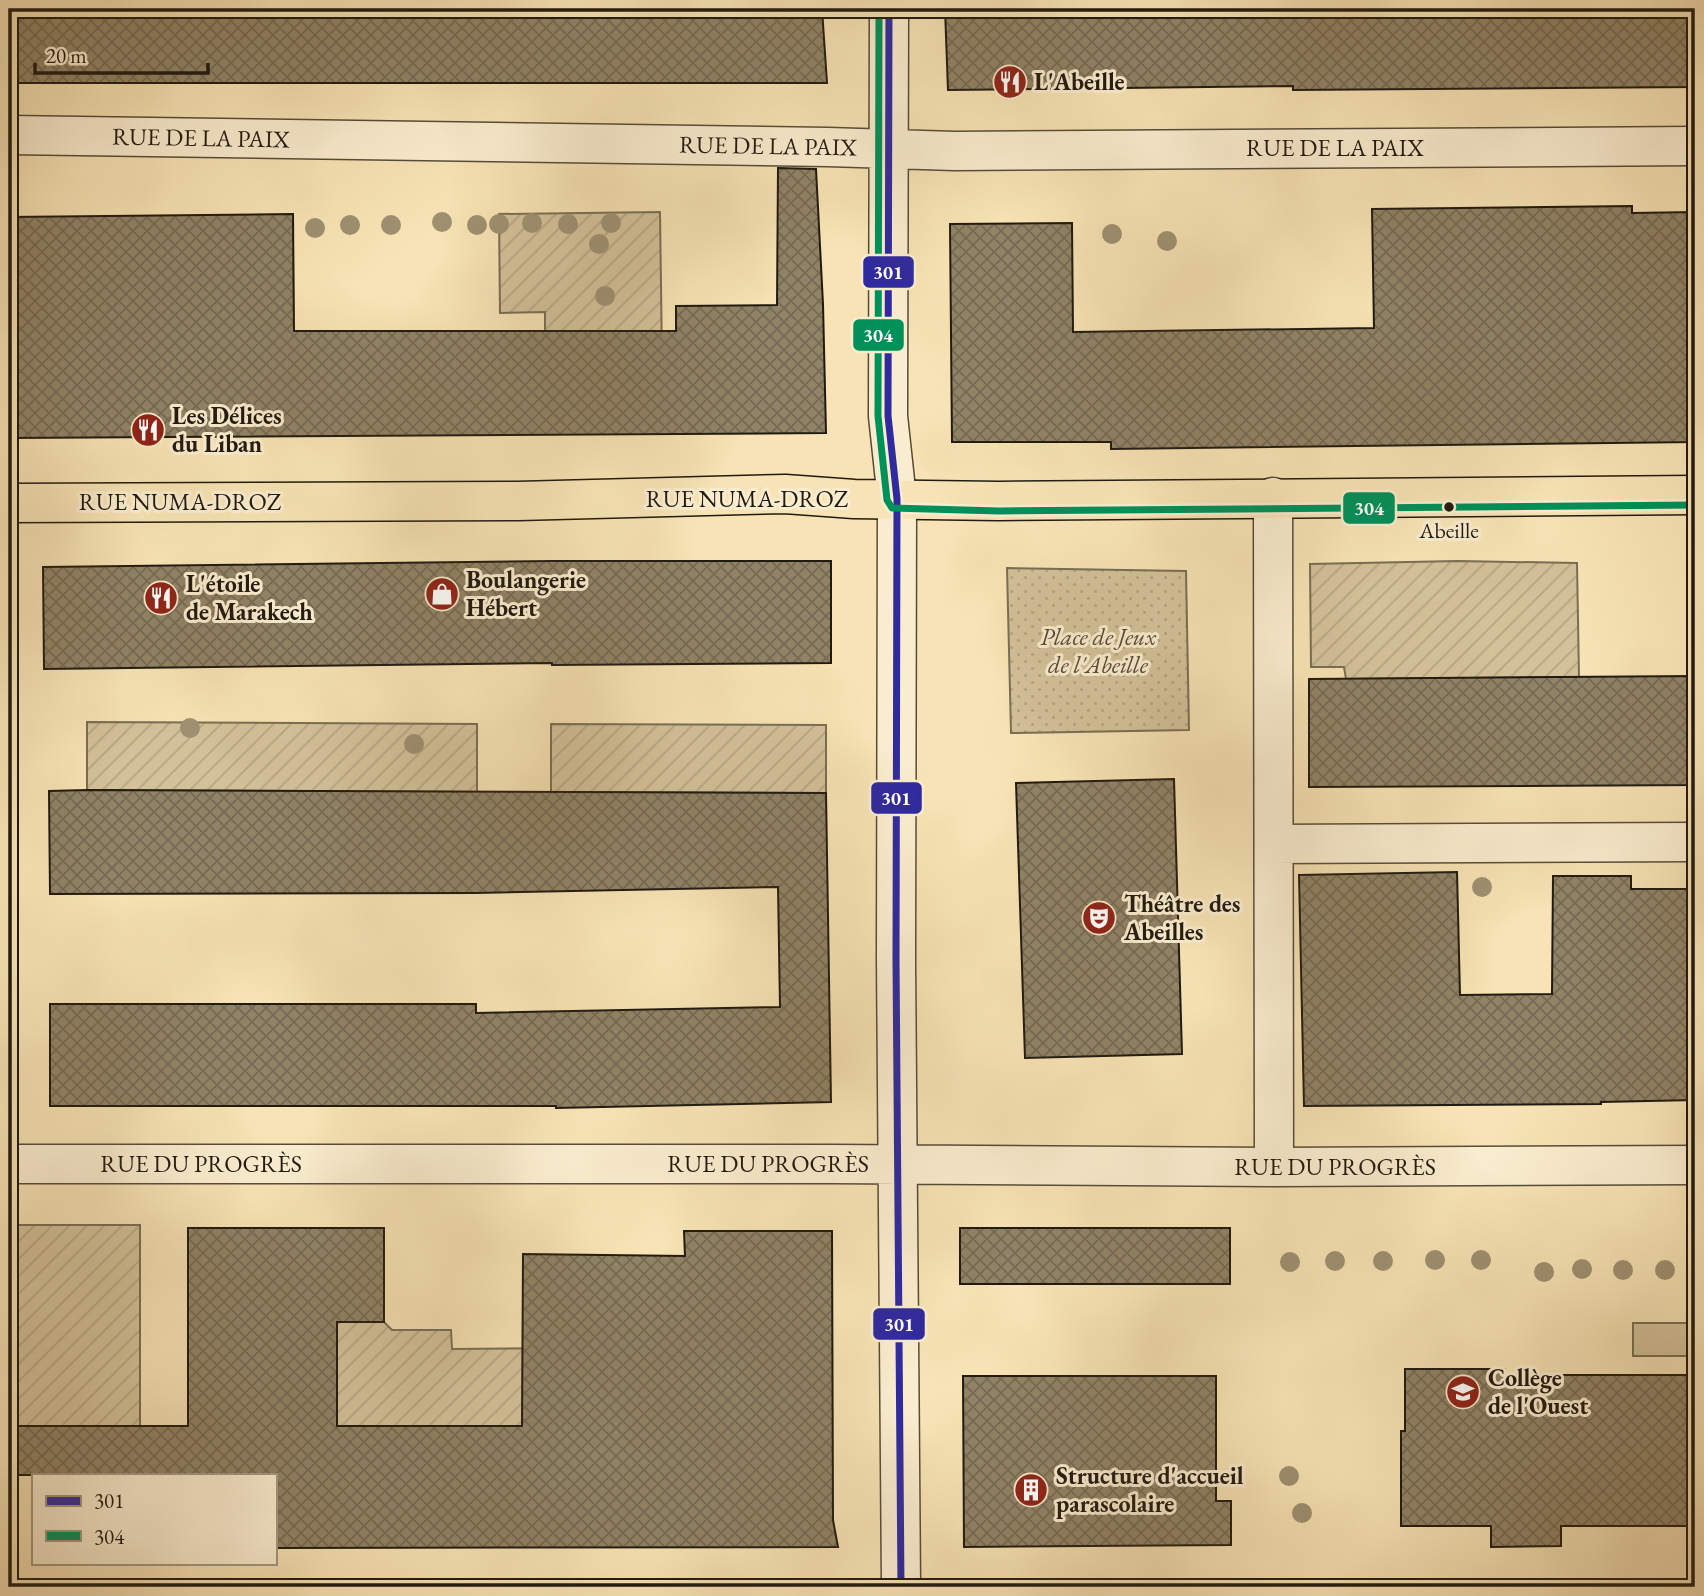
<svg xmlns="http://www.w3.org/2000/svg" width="1704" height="1596" font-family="'EB Garamond',serif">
<defs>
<pattern id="park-dots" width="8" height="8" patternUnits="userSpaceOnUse" patternTransform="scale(1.75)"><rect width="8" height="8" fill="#d3c199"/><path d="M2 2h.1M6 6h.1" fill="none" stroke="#b5a583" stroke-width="1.8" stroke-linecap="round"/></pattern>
<pattern id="garden-furrows" width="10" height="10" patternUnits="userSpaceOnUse" patternTransform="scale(1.75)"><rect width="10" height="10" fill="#d3c199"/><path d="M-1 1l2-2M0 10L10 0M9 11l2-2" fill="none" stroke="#b5a583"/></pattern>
<pattern id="building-cross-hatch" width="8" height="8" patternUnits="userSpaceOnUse" patternTransform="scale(1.75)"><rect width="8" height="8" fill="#908366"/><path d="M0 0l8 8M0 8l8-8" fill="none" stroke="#756a53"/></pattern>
</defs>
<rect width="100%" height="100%" fill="#f7e3b5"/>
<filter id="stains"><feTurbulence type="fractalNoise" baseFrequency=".00286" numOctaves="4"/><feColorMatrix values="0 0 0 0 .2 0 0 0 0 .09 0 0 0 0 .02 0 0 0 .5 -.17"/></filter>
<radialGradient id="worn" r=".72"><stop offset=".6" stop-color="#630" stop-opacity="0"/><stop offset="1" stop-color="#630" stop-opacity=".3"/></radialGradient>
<path fill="#d3c199" stroke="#7a6e54" stroke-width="2" d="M1633,1323H1695V1356H1633Z"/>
<path fill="url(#park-dots)" stroke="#7a6e54" stroke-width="2" d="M1007,568L1186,571L1189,730L1011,733Z"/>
<path fill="url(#garden-furrows)" stroke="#7a6e54" stroke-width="2" d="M660,212L663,434L617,433L616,331H545V312L500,313L499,214Z
M1457,561L1577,563L1579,677L1346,679L1344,667H1311L1310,564Z
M87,722L477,724V792L87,790Z
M551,724L826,725V793L551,792Z
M9,1225H140V1426H9Z
M337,1322H384L392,1330H451L452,1349L685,1347L568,1426H337Z"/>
<path fill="url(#building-cross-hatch)" stroke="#211a10" stroke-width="2" d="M9,9H822L827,83H9Z
M945,9L1085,11V9H1695V87L1293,90V86L948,90Z
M778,168L816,169L823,304L826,433L9,438V217L293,214L294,331H676V306L777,305Z
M1632,206V213L1695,212V442L1111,449V442H952L950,224L1072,223L1073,332L1374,328L1372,209Z
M552,561H831V663L552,665V663L44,669L43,567Z
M1695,676V785L1309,787V679Z
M1174,779L1182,1054L1025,1058L1016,783Z
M87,790L826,793L831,1102L556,1108V1106H50V1004H476V1013L780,1007L778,887L476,893L50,894L49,791Z
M1457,872L1460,995L1552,994L1553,876H1631V889H1695V1100L1601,1102V1104L1304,1106L1299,875Z
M188,1228H384V1322H337V1426H522L523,1254L685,1256L684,1231H832L833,1520L838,1547L275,1548V1475H9V1426H188Z
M960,1228H1230V1284H960Z
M1405,1369H1505V1375H1695V1526H1561V1546L1491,1547V1526H1401V1431H1405Z
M963,1376H1216V1501H1231V1545L964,1547Z"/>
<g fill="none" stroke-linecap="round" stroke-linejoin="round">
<g stroke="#564c39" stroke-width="41">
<path id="minor" d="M889,9L888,416L897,499L896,960L901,1587
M9,135L828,147L955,151L1695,146
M1273,497L1274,1167
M1274,844L1695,842
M9,1164H832L1274,1167L1695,1165"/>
</g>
<g stroke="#211a10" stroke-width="41">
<path id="major" d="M9,503L518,501L785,494L854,499L999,501L1695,495"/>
</g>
<use href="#minor" stroke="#faedcf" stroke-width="38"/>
<use href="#major" stroke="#f7e3b5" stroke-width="38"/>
<g stroke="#faedcf" stroke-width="12">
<path id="bus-1" d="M889,9L888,416L897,499L896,960L901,1587"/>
</g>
<g stroke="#faedcf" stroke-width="12">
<path id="bus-2" d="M879,9L878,416L887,500L892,508L999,511L1695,505"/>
</g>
<use href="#bus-1" stroke="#302a9f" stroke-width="7"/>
<use href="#bus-2" stroke="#00905a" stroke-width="7"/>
</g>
<g fill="#9e9071">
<circle cx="442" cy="222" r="10"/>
<circle cx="532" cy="223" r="10"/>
<circle cx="611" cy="223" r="10"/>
<circle cx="499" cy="224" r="10"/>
<circle cx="568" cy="224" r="10"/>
<circle cx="350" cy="225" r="10"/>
<circle cx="391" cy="225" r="10"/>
<circle cx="477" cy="225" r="10"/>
<circle cx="315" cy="228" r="10"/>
<circle cx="1112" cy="234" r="10"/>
<circle cx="1167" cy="241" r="10"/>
<circle cx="599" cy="244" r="10"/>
<circle cx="605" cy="296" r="10"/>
<circle cx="190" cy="728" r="10"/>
<circle cx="414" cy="744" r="10"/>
<circle cx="1482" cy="887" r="10"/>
<circle cx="1435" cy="1260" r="10"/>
<circle cx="1481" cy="1260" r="10"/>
<circle cx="1335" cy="1261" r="10"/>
<circle cx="1383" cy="1261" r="10"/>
<circle cx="1290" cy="1262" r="10"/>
<circle cx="1582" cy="1269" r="10"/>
<circle cx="1623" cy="1270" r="10"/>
<circle cx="1665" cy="1270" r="10"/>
<circle cx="1544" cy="1272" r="10"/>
<circle cx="1289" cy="1476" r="10"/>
<circle cx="1302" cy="1513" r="10"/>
</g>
<defs>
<g id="restaurant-disc" transform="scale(1.75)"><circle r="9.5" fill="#8f2418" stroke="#faedcf"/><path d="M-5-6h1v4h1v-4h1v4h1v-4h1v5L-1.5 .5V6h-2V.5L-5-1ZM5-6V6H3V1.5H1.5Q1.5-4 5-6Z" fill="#fff"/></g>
<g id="shop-disc" transform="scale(1.75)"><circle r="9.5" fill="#8f2418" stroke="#faedcf"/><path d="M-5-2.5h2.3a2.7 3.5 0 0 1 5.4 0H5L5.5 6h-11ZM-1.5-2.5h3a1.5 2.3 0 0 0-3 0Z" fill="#fff"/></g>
<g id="theatre-disc" transform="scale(1.75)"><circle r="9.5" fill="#8f2418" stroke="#faedcf"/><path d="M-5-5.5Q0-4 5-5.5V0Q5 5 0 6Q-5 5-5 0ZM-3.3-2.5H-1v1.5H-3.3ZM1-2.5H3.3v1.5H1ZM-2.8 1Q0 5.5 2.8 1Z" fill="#fff"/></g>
<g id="school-disc" transform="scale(1.75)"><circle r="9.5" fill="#8f2418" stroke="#faedcf"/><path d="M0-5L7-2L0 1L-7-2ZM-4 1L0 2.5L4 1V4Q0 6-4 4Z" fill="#fff"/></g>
<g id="building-disc" transform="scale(1.75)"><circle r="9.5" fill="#8f2418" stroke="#faedcf"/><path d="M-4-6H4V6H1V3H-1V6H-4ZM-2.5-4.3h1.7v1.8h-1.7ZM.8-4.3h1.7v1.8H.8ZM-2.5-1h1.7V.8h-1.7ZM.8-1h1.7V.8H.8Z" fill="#fff"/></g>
</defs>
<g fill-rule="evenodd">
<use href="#restaurant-disc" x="1010" y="82"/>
<use href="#restaurant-disc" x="148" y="430"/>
<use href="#shop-disc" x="442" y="594"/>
<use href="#restaurant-disc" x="161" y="598"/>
<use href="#theatre-disc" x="1099" y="918"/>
<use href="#school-disc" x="1463" y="1392"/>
<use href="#building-disc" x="1031" y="1490"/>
</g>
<circle fill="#211a10" stroke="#faedcf" stroke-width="2.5" cx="1449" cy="507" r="6"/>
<g text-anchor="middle" stroke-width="6" stroke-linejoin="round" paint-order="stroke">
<g font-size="22" fill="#211a10" stroke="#faedcf">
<text x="1449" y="538">Abeille</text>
</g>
<g font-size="24" font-weight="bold" fill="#211a10" stroke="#faedcf" text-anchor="start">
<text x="1034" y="90">L'Abeille</text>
<text x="172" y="424">Les Délices<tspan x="172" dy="28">du Liban</tspan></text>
<text x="466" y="588">Boulangerie<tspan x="466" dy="28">Hébert</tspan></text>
<text x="186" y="592">L'étoile<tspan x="186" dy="28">de Marakech</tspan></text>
<text x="1124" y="912">Théâtre des<tspan x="1124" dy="28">Abeilles</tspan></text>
<text x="1488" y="1386">Collège<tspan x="1488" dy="28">de l'Ouest</tspan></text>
<text x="1056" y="1484">Structure d'accueil<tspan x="1056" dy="28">parascolaire</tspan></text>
</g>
<g font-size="24" fill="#211a10" stroke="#faedcf">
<text transform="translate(201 138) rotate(1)" y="8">RUE DE LA PAIX</text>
<text transform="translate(768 146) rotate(1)" y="8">RUE DE LA PAIX</text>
<text x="1335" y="156">RUE DE LA PAIX</text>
<text x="747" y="507">RUE NUMA-DROZ</text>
<text x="180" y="510">RUE NUMA-DROZ</text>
<text x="201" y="1172">RUE DU PROGRÈS</text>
<text x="768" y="1172">RUE DU PROGRÈS</text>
<text x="1335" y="1175">RUE DU PROGRÈS</text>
</g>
<g font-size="24" font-style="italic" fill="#564c39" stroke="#faedcf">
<text x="1098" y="645">Place de Jeux<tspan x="1098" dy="28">de l'Abeille</tspan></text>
</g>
</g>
<g stroke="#faedcf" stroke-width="2.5">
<rect x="862" y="255" width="53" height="34" rx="7" fill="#302a9f"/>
<rect x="852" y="318" width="53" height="34" rx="7" fill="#00905a"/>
<rect x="1342" y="491" width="54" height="34" rx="7" fill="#00905a"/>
<rect x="870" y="781" width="53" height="34" rx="7" fill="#302a9f"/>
<rect x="872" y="1307" width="54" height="34" rx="7" fill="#302a9f"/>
</g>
<g font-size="19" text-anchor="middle" font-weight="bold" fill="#fff">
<text x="888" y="279">301</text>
<text x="878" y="342">304</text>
<text x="1369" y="515">304</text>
<text x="896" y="805">301</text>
<text x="899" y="1331">301</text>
</g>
<rect width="1704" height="1596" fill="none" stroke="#f7e3b5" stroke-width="35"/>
<rect x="10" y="10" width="1683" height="1575" fill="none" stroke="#211a10" stroke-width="3.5"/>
<rect x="18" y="18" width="1669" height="1561" fill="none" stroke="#211a10" stroke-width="2"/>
<rect x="32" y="1474" width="245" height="91" fill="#faedcf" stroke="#a39983" stroke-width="2"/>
<rect x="46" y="1496" width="35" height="10" fill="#302a9f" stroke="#a39983" stroke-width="2"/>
<text x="94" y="1508" font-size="21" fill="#211a10">301</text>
<rect x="46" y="1531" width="35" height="10" fill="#00905a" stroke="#a39983" stroke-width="2"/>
<text x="94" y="1544" font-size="21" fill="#211a10">304</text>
<path d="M35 63v10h173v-10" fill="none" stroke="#211a10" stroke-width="3.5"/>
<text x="46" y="63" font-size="21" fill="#211a10" stroke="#faedcf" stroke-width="5" paint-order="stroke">20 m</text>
<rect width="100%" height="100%" filter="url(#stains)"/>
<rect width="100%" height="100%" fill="url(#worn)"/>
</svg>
